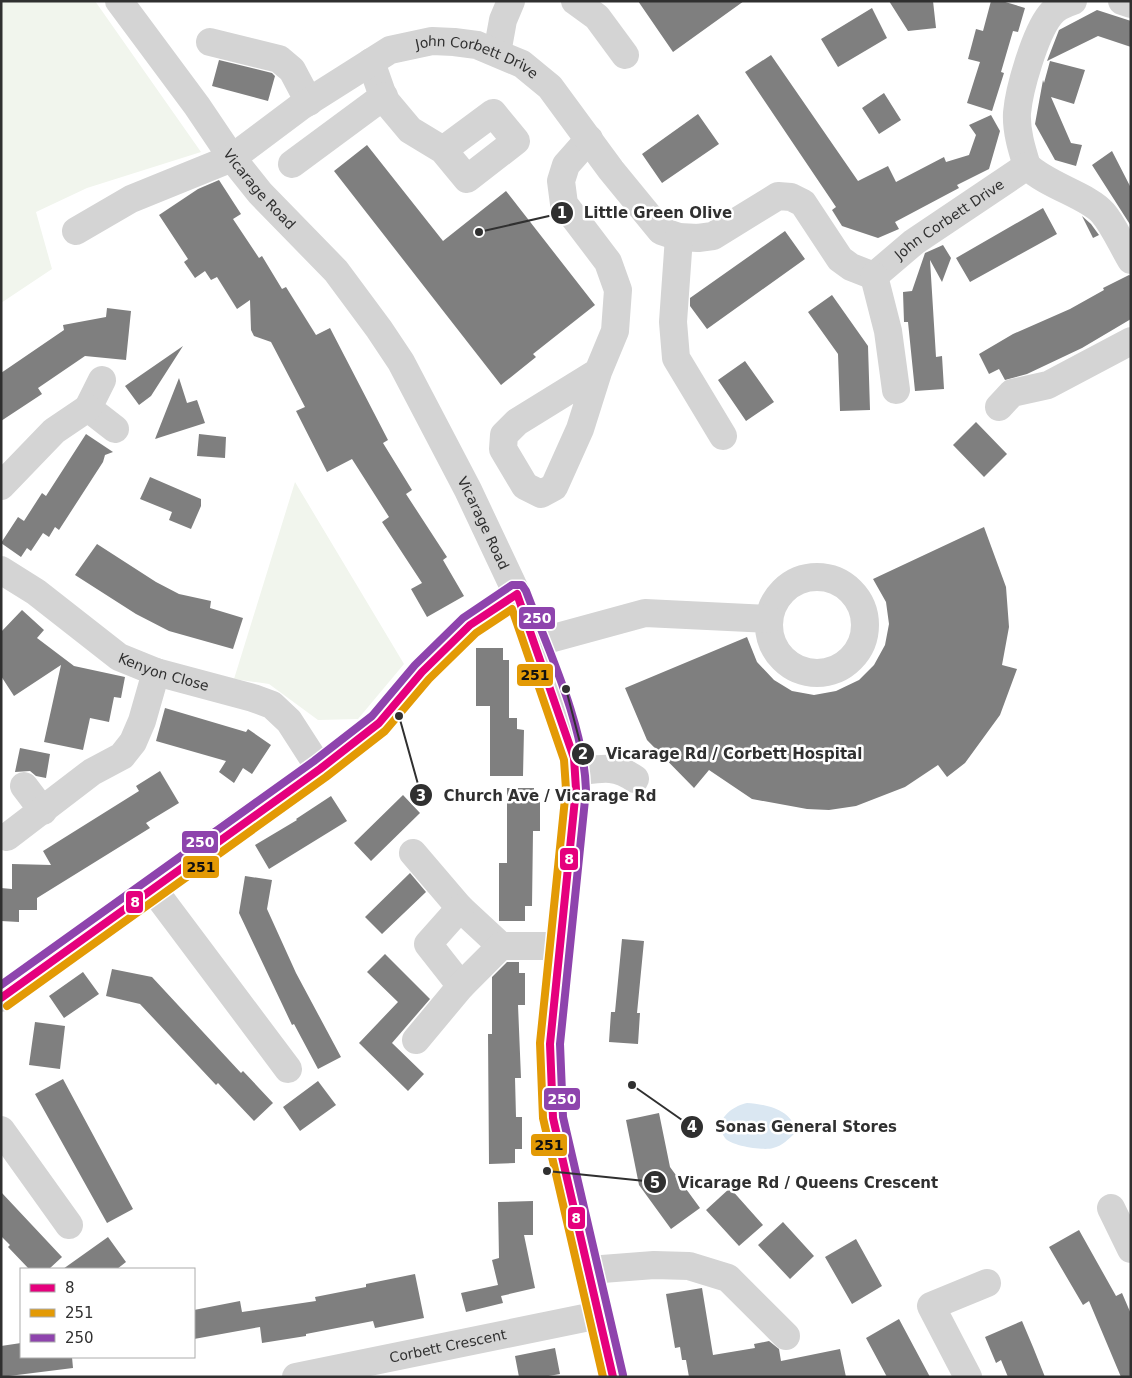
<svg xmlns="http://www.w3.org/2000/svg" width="1132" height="1378" font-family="'DejaVu Sans',sans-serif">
<rect width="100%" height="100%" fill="#fff"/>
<path fill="#f1f5ed" d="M1,1H95L201,152L87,188L36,212L52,269L1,303Z
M295,482L404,664L358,719L318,720L269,684L234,679Z"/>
<path fill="#dae7f2" d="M747,1103C765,1104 795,1110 795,1133C789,1139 782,1146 773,1148C764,1151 731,1146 725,1138C712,1121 732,1106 747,1103Z"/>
<path fill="#7f7f7f" d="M638,1H744L673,52Z
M889,1H933L936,28L908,31Z
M991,1H1002L1025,8L1018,32L1013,31L1001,72L1004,73L992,111L967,103L980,62L968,59L976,29L983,31Z
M872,8L887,38L838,67L821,39Z
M1097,10L1131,21V47L1098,36L1047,61L1059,30Z
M771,55L858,181L888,166L896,182L944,157L946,162L969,155L976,135L969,125L991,115L1000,131L989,169L957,185L959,188L895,222L899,229L878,238L842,226L832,210L836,207L745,72Z
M219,60L272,73L275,76L268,101L212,86Z
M1050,61L1085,70L1074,104L1051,97L1071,143L1082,145L1076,166L1055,160L1035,124L1043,80L1044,83Z
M884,93L901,120L879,134L862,108Z
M698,114L719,144L662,183L642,154Z
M367,145L443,241L506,191L595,305L533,354L536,357L501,385L334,171Z
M1112,151L1131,188V226L1092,165Z
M219,180L241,214L233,219L259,258L262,256L282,289L286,287L316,335L330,328L388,440L383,443L412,490L406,494L447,557L443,560L464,596L427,617L411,589L422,583L382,522L389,517L352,459L327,472L296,411L305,407L271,342L254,336L251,330L250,300L237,309L217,277L211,280L205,271L195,278L184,262L188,259L159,215L198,189Z
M1043,208L1057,234L970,282L956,258Z
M1082,216L1091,224L1099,235L1093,238Z
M785,231L805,259L707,329L690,306V298Z
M943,245L951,258L942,282L930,260L936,357L942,356L944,389L915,391L908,322H904L903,292L912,291L925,253Z
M1129,275L1131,276V319L1082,348L1027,374L1005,380L999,369L989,374L979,354L1013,334L1070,309L1104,290L1103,288Z
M832,295L868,346L870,410L840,411L838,354L808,312Z
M107,308L131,311L126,360L85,356L38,388L42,394L1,421V373L64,330L63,325L106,317Z
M183,346L151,396L139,405L125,386Z
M745,361L774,402L746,421L718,380Z
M179,378L187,403L197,400L205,423L155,439Z
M976,422L1007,454L984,477L953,445Z
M86,434L113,452L105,455L103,462L59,530L55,527L49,537L43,533L31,551L27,548L21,557L1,543L18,517L24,521L42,493L46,496Z
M199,434L226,437L225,458L197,456Z
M150,477L201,499V506L191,529L169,520L172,512L140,499Z
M984,527L1006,587L1009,627L1002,665L1017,669L1000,715L965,763L947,777L938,765L905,787L856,806L829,810L807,809L752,799L709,770L694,788L647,740L625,688L747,637L757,662L774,680L792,691L814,695L836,691L859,680L874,665L885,645L889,624L886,602L873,579Z
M97,544L156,582L179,594L211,601L210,608L243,618L233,649L169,631L136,614L75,575Z
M22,610L44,630L37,638L74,666L125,677L121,698L114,697L109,722L90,718L83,750L44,742L61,665L14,696L1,676V632Z
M476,648H503V660H509V718H517V729L524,730L523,776H490V706H476Z
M165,708L246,732L248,729L271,745L252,774L243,768L234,783L219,772L226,761L156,741Z
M20,748L50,754L46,778L36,776L30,771L15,772Z
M160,771L179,803L146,823L150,828L37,898V910H19V922L1,921V888L12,889V864L51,865L43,851L139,791L136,786Z
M507,788H534V800H540V831H533L532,906H525V921H499V863H507Z
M403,795L420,813L371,861L354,843Z
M331,796L347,821L269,869L255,845L297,820L296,819Z
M410,873L426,892L382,934L365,917Z
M245,876L272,880L267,909L296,973L341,1057L318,1069L294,1024L292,1025L239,913Z
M622,939L644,941L637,1013H640L638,1044L609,1042L611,1012H615Z
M385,954L430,999L392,1043L424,1074L408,1091L359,1043L398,1002L367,972Z
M507,962H519V973H525V1005H518L521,1078H515L516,1117H522V1149H515V1163L489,1164L488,1034H492V977Z
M112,969L152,977L241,1073L243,1071L273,1103L254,1121L218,1083L216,1085L140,1004L106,996Z
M83,972L99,994L64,1018L49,996Z
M35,1022L65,1026L60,1069L29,1065Z
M63,1079L133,1209L107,1223L35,1094Z
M318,1081L336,1105L300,1131L283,1107Z
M659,1113L670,1167L700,1208L671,1229L639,1185L626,1120Z
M730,1188L763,1225L739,1246L706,1210Z
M1,1192L62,1257L49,1269H29L8,1247L10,1245L1,1236Z
M533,1201V1235H524L535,1288L501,1296L503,1303L466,1312L461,1293L498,1285L492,1260L499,1258L498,1202Z
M783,1222L814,1256L790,1279L758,1245Z
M1079,1230L1116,1296L1122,1293L1131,1314V1377H1121L1089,1301L1083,1305L1049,1247Z
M108,1237L126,1262L117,1269H63Z
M856,1239L882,1286L852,1304L825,1257Z
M415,1274L424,1318L375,1328L373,1321L306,1334V1336L262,1343L260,1327L194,1339V1310L240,1301L242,1312L316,1301L315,1297L366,1287V1284Z
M702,1288L713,1355L755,1348L754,1344L769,1341L779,1349L781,1361L840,1349L846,1377H689L686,1360H682L680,1347L675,1348L666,1294Z
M899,1319L930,1377H887L866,1338Z
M1022,1321L1033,1347L1045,1377H1008L1001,1360L996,1363L985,1337Z
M21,1343V1357H72L73,1368L1,1377V1346Z
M555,1348L560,1374L543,1377H519L515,1356Z"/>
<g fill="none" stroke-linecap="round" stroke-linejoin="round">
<g stroke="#d4d4d4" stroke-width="28">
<path id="s1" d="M119,1L197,106L232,158L260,193L336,271L379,329L401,362L468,490L517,594L557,704L574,758L576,789L550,1044L553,1118L613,1377"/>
<path d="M575,1L597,17L625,55"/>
<path d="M1122,1L1131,4"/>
<path d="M210,42L279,59L292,70L309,102"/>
<path d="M497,53L503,20L511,1"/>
<path d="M371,62L384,99L410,130L443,150L493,113L516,141L467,179L443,150"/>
<path d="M589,139L566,165L561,181L564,204L608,262L618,290L615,331L598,372L580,429L554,487L541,494L525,486L503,449L504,435L517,422L598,372"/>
<path d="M292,164L384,96"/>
<path d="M1027,166C1022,150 1016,131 1017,113C1019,89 1035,34 1050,15C1056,7 1064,4 1073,1"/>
<path id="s2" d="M76,231L131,199L232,158L300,107L390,50L432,41L454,42L477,45L522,64L550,87L611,170L661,231L679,237L698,238L713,236L778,196L791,197L803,203L840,259L851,267L874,276L914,242L1027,166C1048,186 1089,196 1103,213C1114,226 1122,245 1131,260"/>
<path d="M679,237L673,322L676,358L723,436"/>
<path d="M874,276L888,331L896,390"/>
<path d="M102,380L88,408L115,429"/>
<path d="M999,407L1012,393L1048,385L1131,341"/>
<path d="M1,486L54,431L88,408"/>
<path id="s3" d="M1,570L36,592L119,657L156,672L253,698L272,705L289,721L320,769"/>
<circle cx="817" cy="625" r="48"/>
<path d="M535,643L645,613L769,619"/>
<path d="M575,772C600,769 614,764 635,779"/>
<path d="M24,786L43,811"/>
<path d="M7,837L92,772L122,756L133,742L142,721L156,672"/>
<path d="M413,853L460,908L501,946"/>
<path d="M153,889L288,1069"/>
<path d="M460,908L428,944L461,986"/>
<path d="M1,998L228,833L320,769L379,723L422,672L470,625L517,594"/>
<path d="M416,1040L461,986L501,946H560"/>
<path d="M1,1130L69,1225"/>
<path d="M1111,1208L1131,1249"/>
<path d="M589,1270L654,1265L689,1266L728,1278L786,1336"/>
<path id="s4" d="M296,1377L599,1315"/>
<path d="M968,1377L931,1306L987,1283"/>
</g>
<g stroke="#fff" stroke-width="11">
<path id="bus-1" d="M517,594L574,758L576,789L550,1044L553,1118L613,1377
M1,998L320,769L379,723L422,672L470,625L517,594"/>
</g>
<g stroke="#fff" stroke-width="11">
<path id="bus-2" d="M7,1006L326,777L385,731L429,679L476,633L512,609L564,760L566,789L540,1043L543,1118L603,1377"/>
</g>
<g stroke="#fff" stroke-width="11">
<path id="bus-3" d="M1,985L314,761L372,716L415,665L463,618L512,585H522L526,591C549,652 584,725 586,790L560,1044L563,1117L623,1375"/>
</g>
<use href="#bus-1" stroke="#e5007d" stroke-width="8"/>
<use href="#bus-2" stroke="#e39a05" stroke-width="8"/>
<use href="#bus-3" stroke="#8e44ad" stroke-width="8"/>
</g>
<g text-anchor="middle" stroke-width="5" stroke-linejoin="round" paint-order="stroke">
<g font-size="14" fill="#303030" stroke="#fff">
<text dy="5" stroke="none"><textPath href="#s2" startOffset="455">John Corbett Drive</textPath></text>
<text dy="5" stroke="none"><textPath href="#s1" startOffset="235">Vicarage Road</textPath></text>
<text dy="5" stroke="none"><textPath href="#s2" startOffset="1075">John Corbett Drive</textPath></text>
<text dy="5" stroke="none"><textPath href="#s1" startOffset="640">Vicarage Road</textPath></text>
<text dy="5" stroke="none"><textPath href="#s3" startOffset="194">Kenyon Close</textPath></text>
<text dy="5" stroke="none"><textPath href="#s4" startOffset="155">Corbett Crescent</textPath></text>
</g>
</g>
<path fill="none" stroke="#303030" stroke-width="2" d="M479 232L562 213M566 689L583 754M399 716L421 795M632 1085L692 1127M547 1171L655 1182"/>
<g fill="#303030" stroke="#fff" stroke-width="2">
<circle cx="479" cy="232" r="5"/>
<circle cx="566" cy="689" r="5"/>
<circle cx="399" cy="716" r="5"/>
<circle cx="632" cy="1085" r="5"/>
<circle cx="547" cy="1171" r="5"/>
<circle cx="562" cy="213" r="12"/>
<circle cx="583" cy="754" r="12"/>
<circle cx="421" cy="795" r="12"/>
<circle cx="692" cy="1127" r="12"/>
<circle cx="655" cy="1182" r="12"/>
</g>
<g font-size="15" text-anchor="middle" font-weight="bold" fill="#fff">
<text x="562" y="218">1</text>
<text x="583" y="759">2</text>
<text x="421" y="801">3</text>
<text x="692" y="1132">4</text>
<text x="655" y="1188">5</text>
</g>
<g font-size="15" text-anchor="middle" font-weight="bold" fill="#303030" stroke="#fff" stroke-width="5" stroke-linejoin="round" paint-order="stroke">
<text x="658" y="218">Little Green Olive</text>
<text x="734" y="759">Vicarage Rd / Corbett Hospital</text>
<text x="550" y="801">Church Ave / Vicarage Rd</text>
<text x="806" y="1132">Sonas General Stores</text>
<text x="808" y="1188">Vicarage Rd / Queens Crescent</text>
</g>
<g stroke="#fff" stroke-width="2">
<rect x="518" y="606" width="38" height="24" rx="5" fill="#8e44ad"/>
<rect x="516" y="663" width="38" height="24" rx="5" fill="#e39a05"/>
<rect x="181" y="830" width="38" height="24" rx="5" fill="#8e44ad"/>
<rect x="559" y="847" width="20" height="24" rx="5" fill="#e5007d"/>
<rect x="182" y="855" width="38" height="24" rx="5" fill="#e39a05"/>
<rect x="125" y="890" width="19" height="24" rx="5" fill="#e5007d"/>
<rect x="543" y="1087" width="38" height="24" rx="5" fill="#8e44ad"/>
<rect x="530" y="1133" width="38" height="24" rx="5" fill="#e39a05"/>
<rect x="567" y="1206" width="19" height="24" rx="5" fill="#e5007d"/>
</g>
<g font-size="14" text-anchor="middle" font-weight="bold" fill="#fff">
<text x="537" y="623">250</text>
<text x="200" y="847">250</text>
<text x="569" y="864">8</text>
<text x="135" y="907">8</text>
<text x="562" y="1104">250</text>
<text x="576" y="1223">8</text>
</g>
<g font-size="14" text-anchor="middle" font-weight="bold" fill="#111">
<text x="535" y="680">251</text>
<text x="201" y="872">251</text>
<text x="549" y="1150">251</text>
</g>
<rect width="1132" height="1378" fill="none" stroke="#303030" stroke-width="5"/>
<rect x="20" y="1268" width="175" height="90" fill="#ffffff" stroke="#acacac"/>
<rect x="30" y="1284" width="25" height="8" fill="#e5007d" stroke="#acacac"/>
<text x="65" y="1293" font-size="15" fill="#303030">8</text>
<rect x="30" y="1309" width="25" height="8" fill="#e39a05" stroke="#acacac"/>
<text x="65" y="1318" font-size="15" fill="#303030">251</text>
<rect x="30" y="1334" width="25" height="8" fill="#8e44ad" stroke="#acacac"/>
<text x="65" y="1343" font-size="15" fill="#303030">250</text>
</svg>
